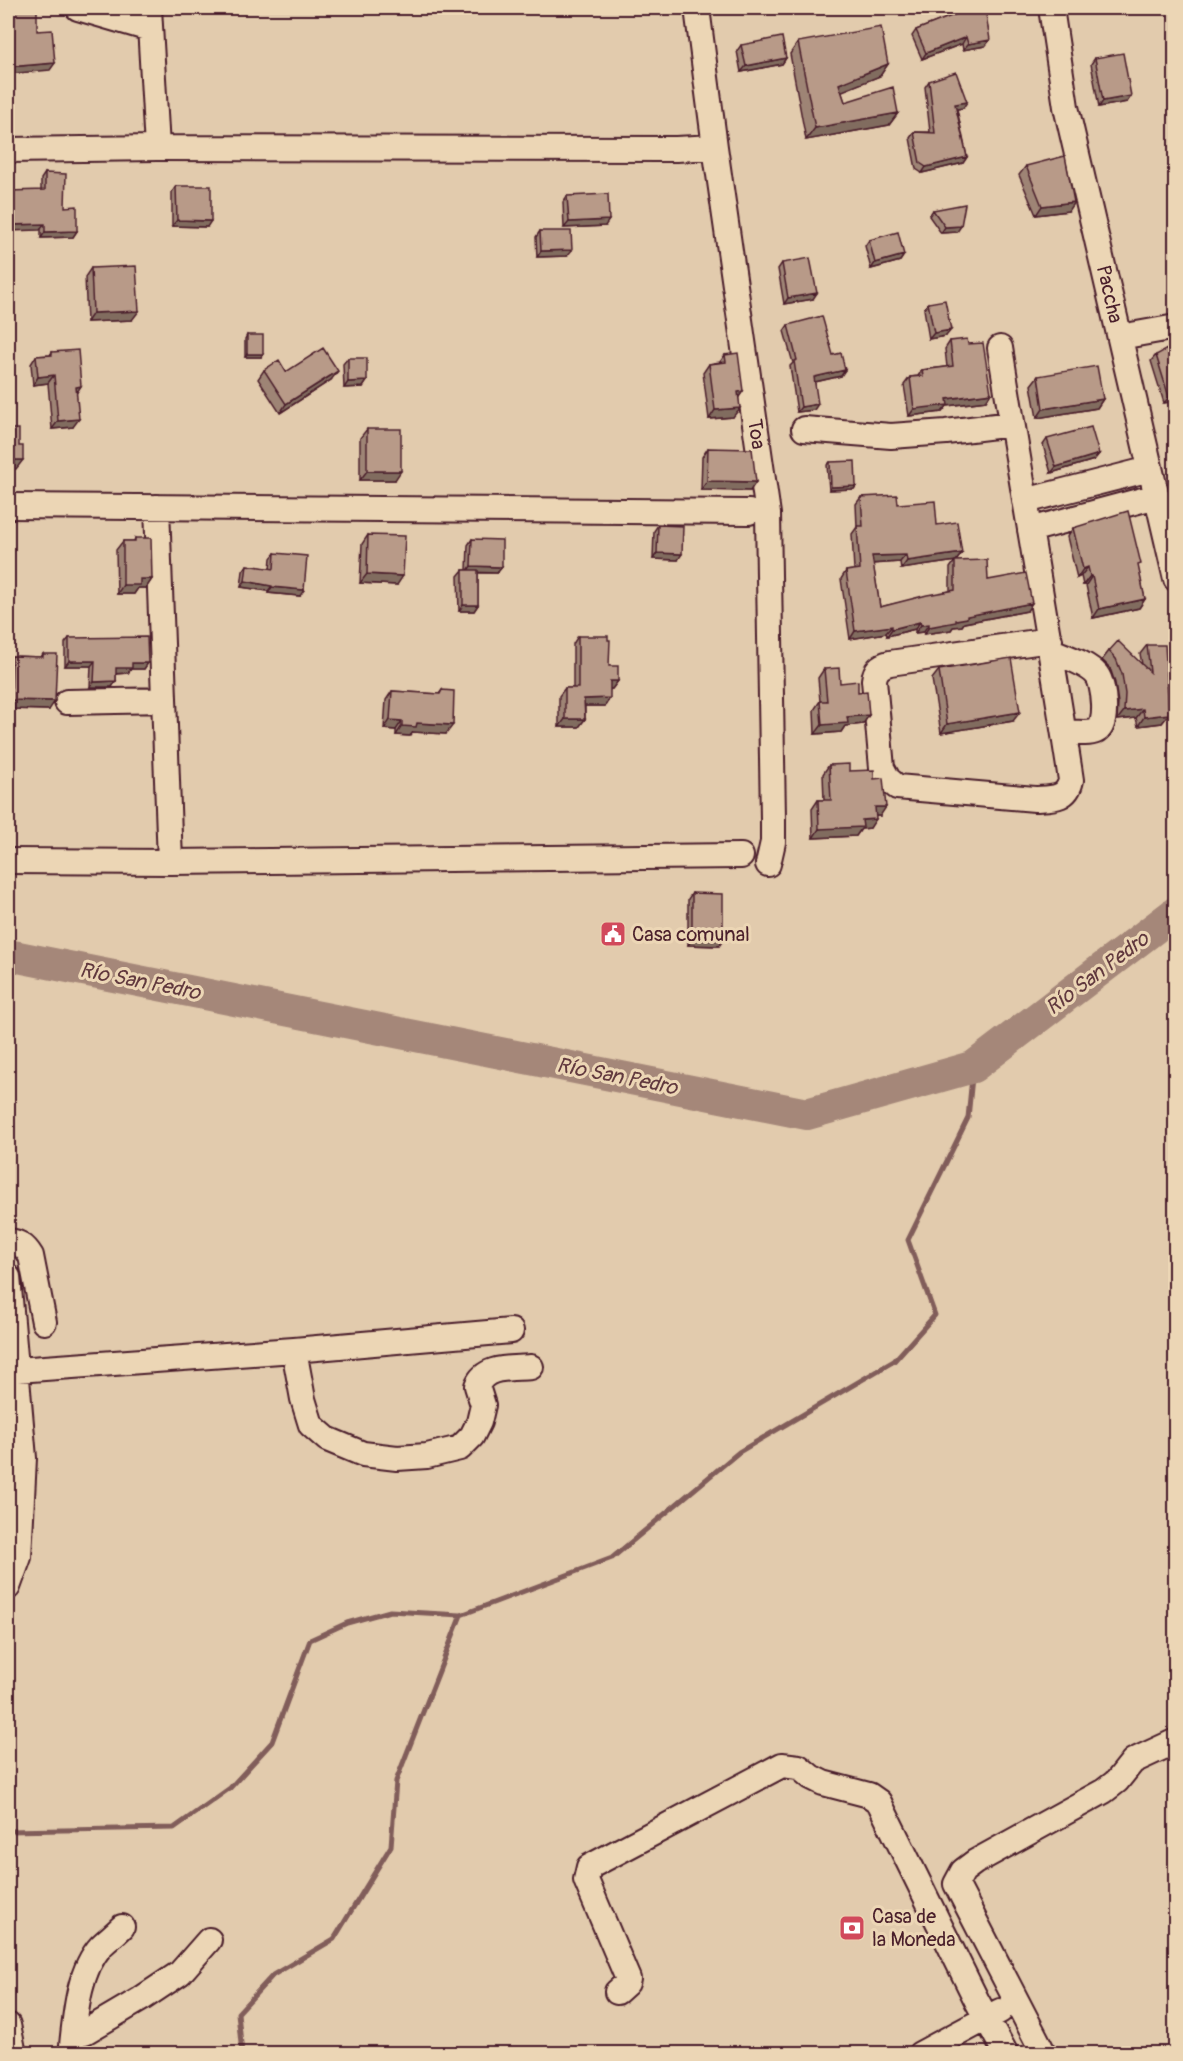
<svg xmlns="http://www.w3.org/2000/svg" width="1183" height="2061" font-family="Pangolin,sans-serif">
<rect width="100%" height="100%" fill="#e2cbad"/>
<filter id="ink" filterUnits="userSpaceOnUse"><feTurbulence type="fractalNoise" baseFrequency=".0167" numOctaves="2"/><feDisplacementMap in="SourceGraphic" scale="12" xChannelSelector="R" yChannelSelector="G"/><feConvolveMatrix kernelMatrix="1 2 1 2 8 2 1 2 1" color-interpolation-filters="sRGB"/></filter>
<g filter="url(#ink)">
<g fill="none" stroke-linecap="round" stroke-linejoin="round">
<path stroke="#815d5a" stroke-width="5" d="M8,1831L174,1828L230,1788L272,1742L310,1640L347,1623L390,1611L461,1615L612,1558L739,1452L894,1361L935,1315L908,1240L968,1118L973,1067
M242,2054L238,2013L273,1975L334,1939L391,1846L396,1781L461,1615"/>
<path stroke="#a58779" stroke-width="32" d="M8,955L807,1114L973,1067L1176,912"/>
<g stroke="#4a1f2b" stroke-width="28">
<path id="minor" d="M78,8L150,29
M149,8L157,148
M697,8L715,147L768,514L773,819V842L768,864
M1051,8L1066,107L1176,579
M8,150L157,148L676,149L715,147
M1120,337L1176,327
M1000,348C1023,492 1049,636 1071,780C1067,800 1051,798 1035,799L897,787L888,779L882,768L874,680C875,670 881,665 890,663L1050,640
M804,429L891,436L946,432L1012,424
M1025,501L1150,469
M8,506L749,512
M157,507L170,862
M1030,530L1157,496
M1052,651C1066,657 1087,663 1097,675C1104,684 1109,726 1096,731C1087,735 1073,732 1064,732
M67,702L164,700
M8,861L170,862L741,856
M8,1241C19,1242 25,1246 31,1256L44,1322
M8,1277L24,1458L19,1557L8,1587
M294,1350L303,1399L311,1425L327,1439L363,1454L397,1458L427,1456L460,1448L472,1436L479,1422L483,1405L477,1386C485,1365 511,1369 531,1367
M17,1370L294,1350L511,1331
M617,1992L627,1983L628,1979L586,1880L589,1867L782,1765L799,1767L811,1777L823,1783L869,1795L879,1802L977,2001L1006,2054
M8,2025L14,2054
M74,2033L85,2032L141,1999L180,1973L209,1940
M71,2054C75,2021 77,1972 101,1946C107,1940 115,1934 122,1927
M920,2054L1000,2011
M1044,2054L956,1884L963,1871L975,1862L1104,1791L1117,1781L1133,1761L1176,1741"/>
</g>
<use href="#minor" stroke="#ecd6b5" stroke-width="24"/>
</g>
<path fill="#9e8475" stroke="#4a1f2b" stroke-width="1.5" d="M958,10L990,40L985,46L963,50L962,44L922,59L912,36L916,30L955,15Z
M798,42L888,64L880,76L841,91L845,102L898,113L889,125L806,140L790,54Z
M741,45L786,58L782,64L741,72L737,51Z
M1095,58L1131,96L1127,102L1099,107L1091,64Z
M929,81L963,108L957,109L967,157L963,163L922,173L916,169L910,138L914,132H930L925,87Z
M1026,166L1068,211L1036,215L1019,175Z
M45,173L65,207L77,231L73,237L41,238V179Z
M176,186L207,227L172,226V192Z
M567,196L605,226L564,228L563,202Z
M933,210L957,232L941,233L929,216Z
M540,231L567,256L537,257L536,237Z
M869,240L904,255L900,261L871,269L865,246Z
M782,263L813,299L784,304L778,269Z
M91,268L132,320L87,322L85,277Z
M928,303L946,336L929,339L924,309Z
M788,325L833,355L841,376L815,382L814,410L797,412L790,366L793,363L784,331Z
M247,335L261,357H245V339Z
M950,341L968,344L991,393L986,401L947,406L942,412L909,416L904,385L910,377L918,376L922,370L947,367L945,349Z
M52,352L76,393L73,427L52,429L48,383L33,385L31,364L36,356L50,355Z
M725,355L743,391L738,398L733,417L709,419L703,373L709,364L720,362Z
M1156,355L1176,401L1164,403L1151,361Z
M348,358L367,381L363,387L344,388L343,364Z
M264,370L286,372L331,380L280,413L258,379Z
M1038,376L1103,399L1097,408L1037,418L1031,385Z
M367,429L395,480H360V438Z
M1047,439L1099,454L1094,460L1051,473L1043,445Z
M708,448L750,491L701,490L702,457Z
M830,462L856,486L854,489L829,490L827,465Z
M861,497L898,504L937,525L962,553L956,561L901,569L900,562L873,564L880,607L950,591V568L955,561L988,580L1027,611L964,623L962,626L953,627L951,630L924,634L923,632L915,633V629L887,636L886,633L850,639L841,579L846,571L854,570L852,534L857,527L856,504Z
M658,525L678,560L653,559L654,531Z
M1073,528L1138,568L1145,599L1139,608L1093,618L1086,585H1083L1081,576L1077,578L1067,537Z
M368,535L397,585L360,583L362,544Z
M135,538L152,579L146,588H138L134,594H117L116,550L123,541H134Z
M472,539L502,567L497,573H478V605L474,611H459L458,576L463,570H467L468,545Z
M275,553L300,596L268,593V591L241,587L243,571L247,565L270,569L271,558Z
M578,636L609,666L618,681L612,689H610L605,706H585V719L579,727H559V696L565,688H573V644Z
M69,638L148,663L144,669H131L128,673L116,674V681L112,687H90L91,666H65V643Z
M1147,645L1169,714L1162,723L1138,726L1136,718L1117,720L1118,703L1115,683L1110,668L1102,660L1109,651L1142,664L1140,654Z
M43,654L49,710L8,709V662L12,656L41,657Z
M824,669L840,683L858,692L869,715L863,724L845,726L841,732L815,734L814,710L820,701L818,678Z
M939,670L1013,721L941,733L932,679Z
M442,690L446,734L413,732L410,736L396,735V730L384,729L386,700L392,691L439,694Z
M829,765L874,779L880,816H876L870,828L861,829L856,836L813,838L812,809L818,800H824L823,774Z
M692,893L723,940L719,946L688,945V899Z"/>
<path fill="#816c5f" stroke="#4a1f2b" stroke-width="1.5" d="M966,37L962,44L922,59L926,53Z
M990,40L985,46L963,50L968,44Z
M786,58L782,64L741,72L746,66Z
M55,63L50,70L8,74V67Z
M888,64L880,76L830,96L839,84Z
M1131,96L1127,102L1099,107L1103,101Z
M967,102L963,108L951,110L955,104Z
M898,113L889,125L806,140L815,128Z
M967,157L963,163L922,173L926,167Z
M1074,202L1068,211L1036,215L1042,206Z
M177,220L211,221L207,227L172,226Z
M609,220L605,226L564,228L569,222Z
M45,224L40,230L8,231V225Z
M961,226L957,232L941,233L945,227Z
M77,231L73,237L41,238L45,232Z
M572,250L567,256L537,257L541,251Z
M904,255L900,261L871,269L875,263Z
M817,293L813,299L784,304L788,298Z
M139,311L132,320L87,322L93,313Z
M951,330L946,336L929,339L934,333Z
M247,354H263L261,357H245Z
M845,370L841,376L810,383L814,377Z
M338,371L331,380L280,413L286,404Z
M54,375L48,383L33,385L38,377Z
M367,381L363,387L344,388L348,382Z
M81,386L76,394V387Z
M743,391L737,400L738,392Z
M991,393L986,401L947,406L942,412L909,416L914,409L947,399Z
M1176,396V401L1164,403L1169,397Z
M1103,399L1097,408L1037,418L1043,409Z
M818,404L814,410L797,412L801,407Z
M740,408L733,417L709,419L715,410Z
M79,419L73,427L52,429L58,421Z
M1099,454L1094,460L1051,473L1056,467Z
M8,460H23L16,469H8Z
M367,471H401L395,480H360Z
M707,481L756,482L750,491L701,490Z
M856,486L854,489L829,490L831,487Z
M657,553L682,554L678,560L653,559Z
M962,553L956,561L901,569L907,561Z
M906,555L900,562L867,564L872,556Z
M471,566L502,567L497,573L467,572Z
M1088,567L1081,576L1077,578L1083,569Z
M367,574L403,576L397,585L360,583Z
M1090,576H1092L1086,585H1083Z
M140,579H152L146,588H138L134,594H117L123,585Z
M245,581L272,586L268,591L241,587Z
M272,587L304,590L300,596L268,593Z
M1145,599L1139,608L1093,618L1099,609Z
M1032,603L1027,611L964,623L962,626L953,627L951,630L924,634L929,627L956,620L967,616Z
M463,605H478L474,611H459Z
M920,622L915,629L887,636L892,629Z
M929,624L923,632L915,633L921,625Z
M892,626L886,633L850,639L855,631Z
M69,661H95L91,666H65Z
M132,663H148L144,669H131L128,673L112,674L116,668Z
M116,681L112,687H90L94,682Z
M610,681H618L612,689H605Z
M610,698L605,706H579L584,699Z
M11,700L55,701L49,710L8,709V705Z
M1143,709L1136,718L1117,720L1124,711Z
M1020,712L1013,721L941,733L947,724Z
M1169,714L1162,723L1138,726L1144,717Z
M869,715L863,724L845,726L841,732L815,734L822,725L847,717Z
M565,719H585L579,727H559Z
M390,720L402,721L396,730L384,729Z
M417,723L453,725L446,734L413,732L410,736L396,735L402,726Z
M875,807H886L880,816H869Z
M876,819L870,828L861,829L856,836L813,838L819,829L862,820Z
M692,939L723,940L719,946L688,945Z"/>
<path fill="#b89a88" stroke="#4a1f2b" stroke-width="1.5" d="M8,8H37V31L52,30L55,63L8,67Z
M964,8H985L990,40L968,44L966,37L926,53L916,30L959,13L958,10Z
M881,27L888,64L839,84L845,102L893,87L898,113L815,128L798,42Z
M782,37L786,58L746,66L741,45Z
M1123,53L1131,96L1103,101L1095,58Z
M956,72L967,102L955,104L967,157L926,167L920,163L914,132L935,133L929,81Z
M1065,156L1074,202L1042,206L1026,166Z
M45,173L66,174L65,207L77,206V231L45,232V224L8,225V191L45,190Z
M176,186H211V221L177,220Z
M608,194L609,220L569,222L567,196Z
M965,204L961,226L945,227L933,210Z
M540,231H571L572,250L541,251Z
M898,232L904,255L875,263L869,240Z
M810,258L817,293L788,298L782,263Z
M136,266L139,311L93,313L91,268Z
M945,300L951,330L934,333L928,303Z
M822,316L833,355L841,353L845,370L814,377L818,404L801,407L794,361L797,360L788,325Z
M247,335H263V354H247Z
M967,339L968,344L983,343L991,393L947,399L948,405L914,409L910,377L923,376L922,370L953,366L950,341Z
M1176,344V396L1169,397L1156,355Z
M323,348L338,371L286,404L264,370L279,360L286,372Z
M78,350L81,386L76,387L79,419L58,421L54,375L38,377L36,356L52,355V352Z
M738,353L743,391L738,392L740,408L715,410L709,364L726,362L725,355Z
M348,358H367V381L348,382Z
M1097,366L1103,399L1043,409L1038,376Z
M1091,427L1099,454L1056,467L1047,439Z
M8,429H19V446H23V460H8Z
M367,429H401V471H367Z
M708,448L752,449L756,482L707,481Z
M855,461L856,486L831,487L830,462Z
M897,495L898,504L935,501L937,525L957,522L962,553L907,561L906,555L872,556L880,607L927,595L955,590V561L987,560L988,580L1026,573L1032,603L967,616V618L956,620V622L929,627V624L921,625L920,622L892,629V626L855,631L846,571L860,569L857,526H863L861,497Z
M1128,511L1141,564L1138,565L1145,599L1099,609L1092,576H1090L1088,567L1083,569L1073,528Z
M658,525L683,526L682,554L657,553Z
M368,535L405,536L403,576L367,574Z
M135,538H151L152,579H140V585H123V541H135Z
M472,539L502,540V567L471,566Z
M275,553L307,556L304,590L272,587V586L245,581L247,565L274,569Z
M463,570H478V605H463Z
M578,636H608V640H610L609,666H618V681H610V698L584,699L585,719H565V688H578Z
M147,637L148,663H132V668H116V681L94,682L95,661H69V638Z
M1118,641L1150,672L1147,645H1165L1169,714L1144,717L1143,709L1124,711L1125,694L1122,674L1116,659L1109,651Z
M43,654H57L55,701L11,700L12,656L43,657Z
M1011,658L1020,712L947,724L939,670Z
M839,668L840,683L858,681V692L867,691L869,715L847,717L848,723L822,725L820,701H827L824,669Z
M442,690L454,691L453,725L417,723L416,727L402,726V721L390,720L392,691L440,694Z
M849,764V771L874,770V779L883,778L886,807H875L876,819L862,820L863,827L819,829L818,800H831L829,765Z
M692,893L723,894V940L692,939Z"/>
</g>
<defs>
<g id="civic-square" transform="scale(1.35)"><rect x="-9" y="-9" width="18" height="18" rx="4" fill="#d1495b" stroke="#ecd6b5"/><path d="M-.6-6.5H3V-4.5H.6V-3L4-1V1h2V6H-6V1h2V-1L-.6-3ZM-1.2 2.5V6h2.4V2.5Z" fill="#fff"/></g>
<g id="bank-square" transform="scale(1.35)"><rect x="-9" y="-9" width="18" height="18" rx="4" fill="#d1495b" stroke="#ecd6b5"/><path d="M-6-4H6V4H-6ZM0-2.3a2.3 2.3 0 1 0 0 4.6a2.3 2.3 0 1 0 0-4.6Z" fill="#fff"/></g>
</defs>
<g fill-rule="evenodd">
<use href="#civic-square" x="613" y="934"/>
<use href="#bank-square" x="852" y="1928"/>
</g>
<g text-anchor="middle" stroke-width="6" stroke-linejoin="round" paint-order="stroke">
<g font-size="20" fill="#4a1f2b" stroke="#ecd6b5">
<text transform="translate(1110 294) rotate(77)" y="7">Paccha</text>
<text transform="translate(757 434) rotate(82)" y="7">Toa</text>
</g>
<g font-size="20" fill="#4a1f2b" stroke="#ecd6b5" text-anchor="start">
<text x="632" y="941">Casa comunal</text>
<text x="872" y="1923">Casa de<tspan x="872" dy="23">la Moneda</tspan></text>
</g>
<g font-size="21" font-style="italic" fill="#61393e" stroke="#ecd6b5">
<text transform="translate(1097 973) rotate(-37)" y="7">Río San Pedro</text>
<text transform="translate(140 981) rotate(11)" y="7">Río San Pedro</text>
<text transform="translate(617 1076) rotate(11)" y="7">Río San Pedro</text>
</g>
</g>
<rect width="1183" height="2061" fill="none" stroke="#ecd6b5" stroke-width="30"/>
<rect x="15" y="15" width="1153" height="2031" fill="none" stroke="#4a1f2b" stroke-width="2" filter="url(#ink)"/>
</svg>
